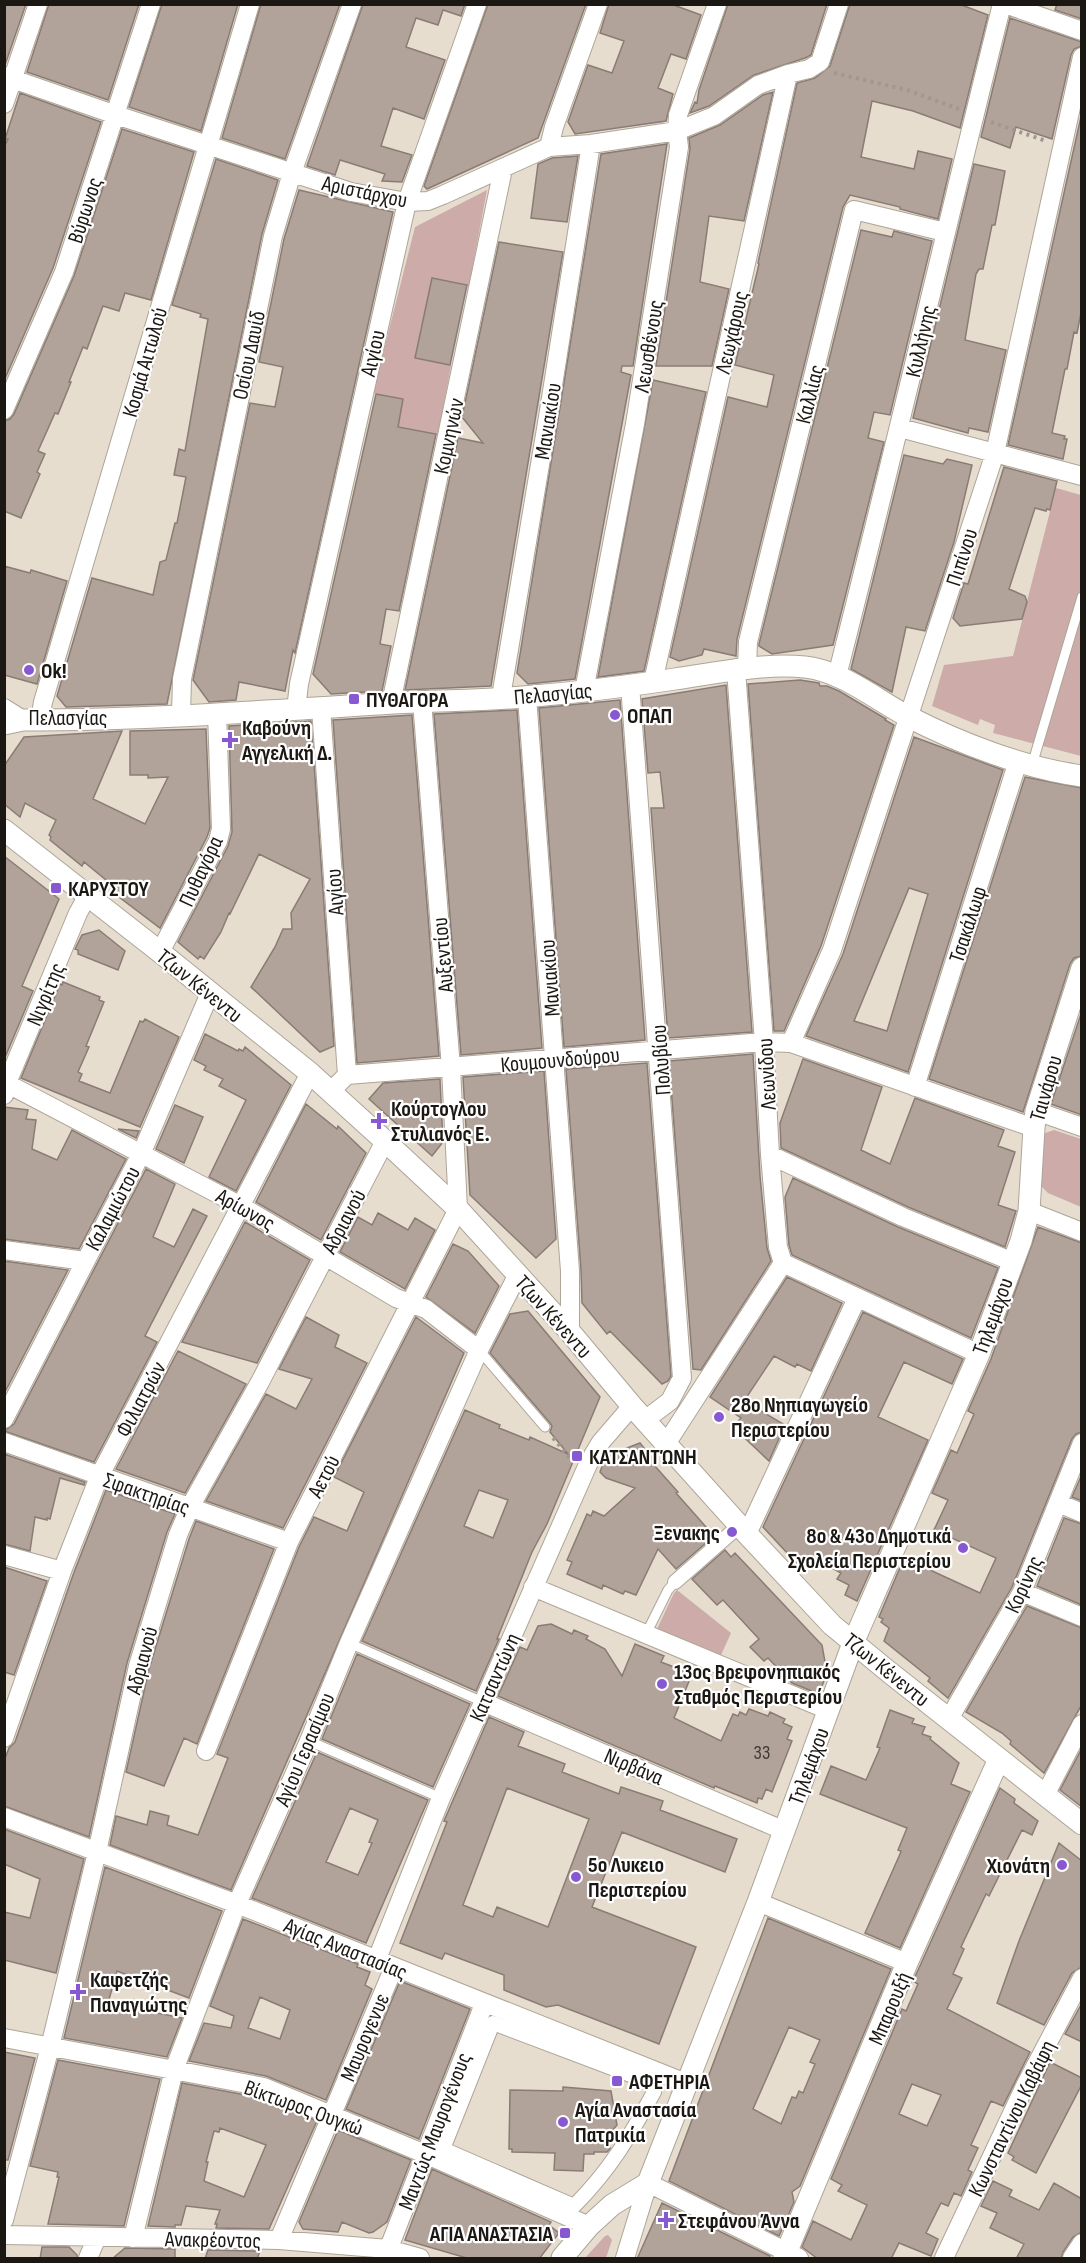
<svg xmlns="http://www.w3.org/2000/svg" width="1086" height="2263" font-family="'Sofia Sans Condensed',sans-serif">
<rect width="100%" height="100%" fill="#e6ddcf"/>
<path fill="#ccaba9" d="M487,190L469,286L432,278L415,357L451,366L438,435L398,427L403,399L373,393L415,227Z
M1056,488L1081,495V756L993,733L995,725L980,719L978,725L932,706L944,665L1013,656Z
M1054,1130L1081,1139V1207L1048,1193L1040,1185L1042,1137L1045,1133Z
M677,1590L731,1633L721,1655L657,1629L674,1593Z
M608,2235L612,2240L606,2258H585L605,2236Z"/>
<path fill="#b1a29a" stroke="#8a7c74" stroke-width="1.5" fill-rule="evenodd" d="M4,4H26L5,65H4Z
M49,4H139L108,100L27,72Z
M162,4H238L201,131L129,107Z
M261,4H340L285,159L222,138Z
M363,4H465L461,16L443,10L438,25L416,18L406,47L445,60L424,119L393,108L381,146L412,155L402,182L382,181L385,174L340,160L335,175L307,166Z
M488,4H586L538,138L427,189L424,186Z
M609,4H671L701,15L686,59L671,54L658,88L673,94L666,121L575,134L568,122L588,65L612,73L624,41L600,33Z
M728,4H827L811,55L805,58L754,75L709,106L690,113L695,102L697,103L699,90Z
M850,4H959L988,15L960,128L913,111L872,101L861,157L914,169L918,151L952,159L938,219L900,209V207L850,195L843,207L737,639L736,656L704,649L702,655L679,661L670,657L728,397L767,407L774,375L735,365L759,264L758,263L797,83L815,78L830,66Z
M1057,4H1082V19L1055,10Z
M1010,18L1082,42V46L1074,49L1071,55L1052,139L1016,127L1010,148L981,137Z
M773,92L744,221L709,216L700,282L729,289L712,366H656L690,149L689,138L720,125L763,95Z
M20,93L101,122L53,268L4,381V147L8,139H5Z
M1082,112V308L1077,333L1074,332L1067,369H1065L1052,433L1065,436L1064,439H1067L1063,459L1008,445Z
M122,129L194,152L151,300L125,293L119,311L103,306L87,349L83,347L69,382H71L58,414L55,413L38,451L45,454L37,472L40,474L21,518L4,511V421L10,419L14,414L74,276Z
M667,144L633,366H622L621,372L631,375L575,679L528,684L517,673L601,154Z
M578,156L567,222L531,218L538,164L552,158Z
M216,159L278,180L262,234L167,704L66,707L57,696L92,578L153,595L160,562L166,560L175,523H177L186,477L174,475L179,449L185,451L208,319L200,317L201,314L172,305Z
M974,164L1005,171L995,225H992L983,269H979L976,274L965,340L1006,350L988,432L969,428L968,433L913,418Z
M299,190L393,212L295,653L293,650L285,691L239,682L236,700L209,702L193,680L250,403L275,407L283,367L259,362L284,239Z
M861,230L892,237L894,231L932,241L890,415L874,412L868,438L884,442L833,645L772,654L759,646V644Z
M499,242L563,252L491,686L405,690L458,438L483,443L462,417Z
M432,278L467,285L450,365L415,358Z
M653,380L706,392L644,671L598,677Z
M376,394L403,399L398,427L436,434L399,611L386,609L380,644L391,646L382,691L331,694L313,674Z
M904,455L943,464L947,459L972,465L954,542L925,631L906,627L892,692L851,669Z
M1004,467L1057,481L1050,510L1047,509L1046,511L1035,508L1009,589L1025,596L1027,602L1022,619L960,626L953,618L964,583L968,584Z
M4,566L30,573L31,570L67,581L37,684L4,675Z
M800,680L819,683L820,686H827L839,691L886,719L885,720L894,725L821,946L784,1031H774L748,684Z
M726,685L752,1032L668,1038L651,808H664L660,772L648,773L642,699Z
M620,700L645,1040L564,1047L539,708Z
M517,710L542,1048L461,1055L434,714Z
M412,715L439,1056L357,1063L333,720Z
M311,721L334,1046L320,1052L251,987L275,947L283,929H292L291,913L310,879L259,854L230,914L229,913L221,932L204,959L200,956L198,959L178,942L228,846L232,832L229,726Z
M206,729L210,828L207,837L160,928L115,894L117,889L84,862L82,866L50,840L51,837L49,835L56,820L25,803L20,817L4,804V766L24,737L122,731L93,799L145,824L168,777L148,778V775H130V731Z
M914,737L1003,770L908,1072L806,1036L843,954ZM909,888L928,894L887,1031L854,1021Z
M1025,777L1082,788V956L1074,958L1070,964L1023,1112L929,1079Z
M4,856L59,899L22,986L33,991L4,1060Z
M99,930L125,951L118,970L78,954V950L75,949L82,935Z
M63,982L100,997L99,1000L104,1002L86,1046L89,1047L78,1072L82,1074L79,1081L110,1093L140,1021L143,1022L145,1019L179,1037L140,1127L21,1078L60,984L62,985Z
M1082,1011V1115L1051,1104Z
M205,1034L238,1051L239,1049L243,1051L245,1047L291,1085L236,1191L209,1177L246,1100L219,1086L223,1079L204,1070L206,1066L194,1060Z
M753,1054L760,1176L767,1248L771,1261L701,1370L693,1369L669,1061Z
M803,1059L882,1087L861,1150L890,1164L915,1098L1004,1130L998,1146L1015,1152L998,1205L1016,1211L1005,1247L908,1207L781,1148L780,1123Z
M647,1063L671,1376L668,1381L662,1384L610,1331L607,1334L582,1303L581,1270L566,1069Z
M544,1071L556,1239L536,1258L470,1195L463,1077Z
M440,1079L443,1142L432,1156L369,1099L383,1083Z
M306,1104L337,1129L338,1126L366,1153L321,1240L256,1202Z
M175,1105L203,1117L184,1163L156,1149Z
M4,1107L28,1110L26,1119L36,1120L32,1149L57,1160L72,1130L126,1159L79,1249L4,1239Z
M118,1129L139,1131L136,1138Z
M146,1169L175,1184L153,1237L174,1247L193,1209L207,1216L145,1336L157,1342L94,1462L4,1431L14,1424Z
M793,1178L898,1227L998,1268L971,1338L792,1255L789,1245L785,1197Z
M378,1213L408,1230L415,1218L435,1230L405,1289L340,1252L358,1217L372,1225Z
M245,1222L310,1260L257,1363L182,1342Z
M1038,1227L1082,1243V1432L1076,1434L1072,1439L1012,1587L948,1698L928,1681L930,1678L884,1641L889,1628L881,1622L883,1619L879,1617L904,1558L980,1593L996,1558L934,1530L948,1500L932,1493L951,1450L957,1453L974,1414L968,1411L991,1359Z
M453,1244L468,1251L499,1286L475,1333L426,1297Z
M4,1261L68,1270L4,1394Z
M787,1277L842,1303L811,1371L797,1364L795,1367L774,1356L744,1401L785,1425L769,1461L733,1427L741,1418L710,1397Z
M528,1311L600,1397L547,1524L532,1552L497,1639H499L476,1691L362,1641L465,1410L500,1425L499,1428L529,1440L530,1437L568,1454L550,1432L552,1426L550,1423L490,1353L510,1314ZM479,1490L508,1500L493,1538L464,1526Z
M863,1312L963,1359L952,1384L904,1362L878,1417L928,1440L857,1601L845,1595L849,1585L837,1579L841,1573L812,1557L807,1567L805,1566L802,1569L763,1527Z
M306,1317L339,1335L335,1347L367,1363L283,1528L206,1501L266,1394L296,1409L312,1379L279,1369Z
M416,1317L464,1353L231,1890L110,1845L116,1816L147,1825L150,1811L169,1816L167,1825L198,1835L228,1758L217,1754L299,1547L314,1517L347,1531L364,1492L334,1477Z
M178,1351L246,1384L185,1493L116,1469Z
M640,1443L656,1463L654,1465L678,1492L676,1493L714,1536L676,1569L658,1549L636,1595L625,1591L623,1594L603,1585L602,1589L567,1574L572,1562L567,1560L587,1514L591,1516L593,1511L604,1516L635,1488L606,1478L600,1472L606,1456Z
M4,1454L85,1482L84,1485L60,1478L50,1519L47,1518V1520L35,1517L30,1551L4,1544Z
M1082,1474V1501L1072,1497Z
M106,1490L175,1514L167,1532L127,1663L89,1837L4,1806V1761L9,1748L15,1742L73,1575Z
M1064,1518L1082,1524V1605L1037,1586Z
M196,1521L274,1549L197,1744L184,1738L164,1786L126,1772L149,1669L189,1539Z
M725,1550L731,1557L735,1553L822,1645L827,1673L819,1694L792,1683L768,1658L764,1661L750,1647L759,1639L723,1600L717,1605L692,1579Z
M4,1567L47,1581L14,1675L4,1672Z
M1027,1606L1082,1628V1704L1044,1773L1010,1744L1011,1741L1002,1733L966,1712Z
M551,1624L572,1634L574,1630L588,1636L586,1639L605,1649L622,1676L635,1644L664,1656L661,1662L692,1674L674,1718L721,1741L733,1714L738,1716L740,1712L746,1715L749,1709L768,1716L770,1712L785,1719L783,1723L792,1727L787,1739L792,1741L772,1792L766,1789L762,1799L758,1798L757,1803L715,1786L714,1788L498,1696L520,1647L527,1650L538,1626Z
M357,1654L470,1704L433,1787L322,1739Z
M890,1710L914,1719L912,1723L925,1727L922,1734L931,1737L930,1739L959,1763L951,1784L970,1792L900,1948L865,1933L900,1854L901,1851L898,1850L907,1828L820,1794L831,1766L866,1780L880,1748L877,1747Z
M489,1717L524,1732L518,1746L565,1764L562,1772L619,1794L621,1787L663,1801L660,1810L737,1839L725,1872L622,1832L592,1907L696,1947L659,2044L558,2005L546,2007L504,1990V1975L445,1953L442,1959L400,1943L447,1822L444,1821ZM507,1788L589,1819L548,1927L497,1907L493,1917L463,1905Z
M1081,1750H1082V1807L1060,1790Z
M317,1752L428,1800L366,1943L252,1898ZM350,1808L378,1820L369,1842L372,1843L358,1875L326,1862Z
M1000,1788L1015,1799L1014,1803L1038,1821L1032,1835L1022,1830L989,1896L986,1894L961,1947L964,1949L953,1974L962,1978L947,2009L1030,2052L1003,2106L991,2101L971,2145L978,2148L968,2170L972,2172L961,2196L954,2193L948,2206L941,2203L926,2233L938,2239L931,2256L899,2243L891,2259H818L802,2247L813,2221L851,2240L867,2205L838,2191L842,2185L831,2179L902,2009L906,2011L918,1984L913,1981L919,1968ZM912,2084L941,2095L927,2126L899,2114Z
M4,1829L84,1859L56,1973L4,1960V1912L30,1918L40,1879L4,1864Z
M1059,1843L1082,1861V1967L1072,1973L1044,2025L997,2003L1019,1941Z
M105,1867L222,1911L189,1998L117,1971L108,2003L182,2018L167,2057L64,2038Z
M768,1918L891,1969L800,2186L792,2192L794,2202L779,2236L669,2181ZM789,2027L820,2040L810,2062L815,2064L803,2093L799,2091L796,2098L792,2097L781,2124L753,2109Z
M243,1919L358,1964L357,1967L370,1972L365,1985L372,1989L326,2100L266,2076L189,2061L204,2023L231,2028L234,2016L210,2006ZM260,1997L290,2010L280,2039L248,2028Z
M400,1981L470,2009L419,2139L346,2109Z
M1082,2003V2042L1065,2034Z
M4,2052L35,2058L8,2160H4Z
M58,2060L160,2079L124,2226L48,2224L59,2177H57L58,2172L30,2166Z
M1050,2062L1082,2078V2084L1036,2173L1012,2160L1014,2157L1008,2153Z
M182,2083L261,2098L317,2121L269,2229L216,2228L217,2224H215L220,2210L186,2206L181,2225H175V2227L148,2226ZM220,2128L266,2145L244,2197L204,2181L208,2162H206L214,2131L219,2132Z
M563,2087L611,2091L617,2125L610,2133V2149L607,2152H594V2154H584L583,2171L554,2170L555,2153L512,2152V2149H509L510,2090L563,2091Z
M338,2130L411,2160L387,2222L373,2232L369,2233L342,2222L338,2232L303,2229L299,2222Z
M432,2169L551,2222L549,2225L559,2233L539,2259H470L405,2240Z
M993,2181L1012,2190L1009,2196L1039,2210L1054,2183L1082,2199V2232L1073,2237L1063,2252L1061,2259H1016L1024,2244L990,2228L997,2213L981,2206Z
M662,2203L770,2256L769,2259H637Z
M42,2247H69L77,2255V2259H40Z
M125,2248L175,2249V2259H112Z
M208,2250L260,2251L257,2259H205Z"/>
<g fill="none" stroke-linecap="round" stroke-linejoin="round">
<g stroke="#ada597" stroke-width="11">
<path id="service" d="M1032,765L1082,597
M479,1350L545,1427
M646,1634L668,1590L675,1582
M349,1643L483,1702
M309,1741L441,1798"/>
</g>
<g stroke="#ada597" stroke-width="16">
<path id="pedestrian" d="M675,1582L739,1526
M493,2023L649,2082L654,2092C630,2136 610,2170 574,2206L443,2149Z"/>
</g>
<g stroke="#ada597" stroke-width="20">
<path id="minor" d="M1005,4L1082,31
M4,76L116,115L351,192L407,202L428,201L443,195L549,147L591,144L677,131L714,116L758,85L788,74
M4,104L38,4
M549,147L554,127L598,4
M4,410L64,272L151,4
M900,428L1082,476
M747,668L748,642L854,210L945,232
M736,670L764,1042L770,1155L778,1247L783,1263
M837,676C894,453 946,228 1002,4
M653,682L788,74L809,69L820,62L839,4
M630,685L682,1378L670,1401L645,1420
M584,691L635,424L679,147L677,131L678,115L717,4
M501,697L548,417L591,144
M527,697L570,1271V1332
M391,703L503,169
M4,708L23,720
M321,708L347,1075
M296,710L299,684L407,202L477,4
M181,715L182,679L273,236L292,173L352,4
M40,720L43,702L250,4
M160,952L218,841L221,829L217,713
M791,1043L832,950L995,453L1082,57
M4,1082L241,1206L396,1298L426,1309L479,1350
M915,1087L1018,761
M331,1091L347,1075L764,1042L791,1043L1034,1128
M4,1095L7,1083L78,913L88,895
M1036,1111L1082,1127
M770,1155L903,1217L1011,1261
M1029,1211L1082,1232
M4,1250L85,1261
M783,1263L979,1354
M4,1419L142,1152L210,993
M4,1442L289,1542
M666,1444L783,1263
M1058,1503L1082,1513
M747,1534L857,1298
M4,1555L62,1571
M533,1587L828,1710
M1022,1592L1082,1617
M483,1702L785,1831
M949,1719L1022,1592L1082,1443
M4,1738L62,1571L99,1477L310,1073
M206,1751L289,1542L458,1209L451,1068L422,701
M1045,1795L1082,1724
M4,1817L237,1904L686,2083
M758,1902L907,1963
M377,1959L441,1798L589,1462L601,1442L632,1406
M4,2038L264,2087L425,2154L589,2226
M4,2220L50,2047L97,1852L138,1666L178,1535L190,1507L260,1382L385,1141
M4,2235L279,2240L388,2249L420,2258
M133,2238L174,2070L237,1904L309,1741L349,1643L479,1350L517,1276
M279,2240L394,1967
M88,2258L97,2237
M385,2258L484,2004
M625,2258L648,2183L799,2258
M944,2258L1025,2086L1082,1978
M1072,2258L1082,2243"/>
</g>
<g stroke="#ada597" stroke-width="23">
<path id="tertiary" d="M4,724L23,720C146,720 270,711 393,703C440,700 487,701 534,696C581,692 628,686 675,679C717,673 761,663 805,667C842,671 875,699 907,716C959,743 1024,768 1082,776
M4,830L160,952L310,1073L385,1141L458,1209L570,1332L632,1406L747,1534L832,1625L889,1672L1082,1824
M562,2258L589,2226L612,2205L648,2183L758,1902L853,1643L979,1354L1021,1241L1029,1211L1034,1128L1036,1111L1082,968
M784,2258L907,1963L999,1759"/>
</g>
<path stroke="#9f988e" stroke-width="4" stroke-dasharray="3 4.5" stroke-linecap="butt" d="M834,73L907,90L959,109
M991,122L1046,141
M553,1438L571,1459"/>
<use href="#service" stroke="#fff" stroke-width="9"/>
<use href="#pedestrian" stroke="#fff" stroke-width="14"/>
<use href="#minor" stroke="#fff" stroke-width="18"/>
<use href="#tertiary" stroke="#fff" stroke-width="21"/>
</g>
<g fill="#8758d1" stroke="#fff" stroke-width="2">
<circle cx="29" cy="670" r="6"/>
<rect x="348" y="693" width="12" height="12" rx="3"/>
<circle cx="615" cy="715" r="6"/>
<path d="M227 731h6v6h6v6h-6v6h-6v-6h-6v-6h6z"/>
<rect x="50" y="882" width="12" height="12" rx="3"/>
<path d="M376 1112h6v6h6v6h-6v6h-6v-6h-6v-6h6z"/>
<circle cx="719" cy="1417" r="6"/>
<rect x="571" y="1450" width="12" height="12" rx="3"/>
<circle cx="732" cy="1532" r="6"/>
<circle cx="963" cy="1548" r="6"/>
<circle cx="662" cy="1684" r="6"/>
<circle cx="1062" cy="1865" r="6"/>
<circle cx="576" cy="1877" r="6"/>
<path d="M75 1983h6v6h6v6h-6v6h-6v-6h-6v-6h6z"/>
<rect x="611" y="2075" width="12" height="12" rx="3"/>
<circle cx="563" cy="2122" r="6"/>
<path d="M663 2211h6v6h6v6h-6v6h-6v-6h-6v-6h6z"/>
<rect x="559" y="2227" width="12" height="12" rx="3"/>
</g>
<g text-anchor="middle" stroke-width="4.5" stroke-linejoin="round" paint-order="stroke">
<g font-size="20" fill="#403a35">
<text x="762" y="1759">33</text>
</g>
<g font-size="22" fill="#1b1713" stroke="#fff">
<text transform="translate(365 191) rotate(12)" y="8">Αριστάρχου</text>
<text transform="translate(84 210) rotate(-72)" y="8">Βύρωνος</text>
<text transform="translate(731 332) rotate(-77)" y="8">Λεωχάρους</text>
<text transform="translate(920 341) rotate(-77)" y="8">Κυλλήνης</text>
<text transform="translate(648 346) rotate(-81)" y="8">Λεωσθένους</text>
<text transform="translate(372 353) rotate(-77)" y="8">Αιγίου</text>
<text transform="translate(248 355) rotate(-78)" y="8">Οσίου Δαυίδ</text>
<text transform="translate(144 362) rotate(-74)" y="8">Κοσμά Αιτωλού</text>
<text transform="translate(809 394) rotate(-76)" y="8">Καλλίας</text>
<text transform="translate(547 421) rotate(-81)" y="8">Μανιακίου</text>
<text transform="translate(448 436) rotate(-78)" y="8">Κομνηνών</text>
<text transform="translate(961 557) rotate(-72)" y="8">Πιπίνου</text>
<text transform="translate(553 693) rotate(-5)" y="8">Πελασγίας</text>
<text x="68" y="725">Πελασγίας</text>
<text transform="translate(200 871) rotate(-65)" y="8">Πυθαγόρα</text>
<text transform="translate(334 892) rotate(-94)" y="8">Αιγίου</text>
<text transform="translate(967 924) rotate(-72)" y="8">Τσακάλωφ</text>
<text transform="translate(442 955) rotate(-95)" y="8">Αυξεντίου</text>
<text transform="translate(549 978) rotate(-94)" y="8">Μανιακίου</text>
<text transform="translate(200 985) rotate(39)" y="8">Τζων Κένεντυ</text>
<text transform="translate(45 994) rotate(-67)" y="8">Νιγρίτης</text>
<text transform="translate(560 1059) rotate(-5)" y="8">Κουμουνδούρου</text>
<text transform="translate(660 1060) rotate(-94)" y="8">Πολυβίου</text>
<text transform="translate(766 1074) rotate(-93)" y="8">Λεωνίδου</text>
<text transform="translate(1045 1088) rotate(-74)" y="8">Ταινάρου</text>
<text transform="translate(112 1208) rotate(-62)" y="8">Καλαμιώτου</text>
<text transform="translate(246 1209) rotate(29)" y="8">Αρίωνος</text>
<text transform="translate(343 1221) rotate(-62)" y="8">Αδριανού</text>
<text transform="translate(554 1316) rotate(48)" y="8">Τζων Κένεντυ</text>
<text transform="translate(992 1316) rotate(-70)" y="8">Τηλεμάχου</text>
<text transform="translate(140 1399) rotate(-62)" y="8">Φιλιατρών</text>
<text transform="translate(323 1476) rotate(-63)" y="8">Αετού</text>
<text transform="translate(147 1493) rotate(19)" y="8">Σφακτηρίας</text>
<text transform="translate(1023 1584) rotate(-65)" y="8">Κορίνης</text>
<text transform="translate(141 1660) rotate(-75)" y="8">Αδριανού</text>
<text transform="translate(887 1669) rotate(39)" y="8">Τζων Κένεντυ</text>
<text transform="translate(494 1677) rotate(-66)" y="8">Κατσαντώνη</text>
<text transform="translate(304 1749) rotate(-67)" y="8">Αγίου Γερασίμου</text>
<text transform="translate(634 1766) rotate(23)" y="8">Νιρβάνα</text>
<text transform="translate(808 1766) rotate(-70)" y="8">Τηλεμάχου</text>
<text transform="translate(346 1948) rotate(22)" y="8">Αγίας Αναστασίας</text>
<text transform="translate(889 2008) rotate(-67)" y="8">Μπαρουξή</text>
<text transform="translate(364 2037) rotate(-67)" y="8">Μαυρογενυε</text>
<text transform="translate(304 2107) rotate(20)" y="8">Βίκτωρος Ουγκώ</text>
<text transform="translate(1011 2118) rotate(-64)" y="8">Κωνσταντίνου Καβάφη</text>
<text transform="translate(434 2131) rotate(-69)" y="8">Μαντώς Μαυρογένους</text>
<text transform="translate(213 2239) rotate(1)" y="8">Ανακρέοντος</text>
</g>
<g font-size="22" font-weight="bold" fill="#1b1713" stroke="#fff" text-anchor="start">
<text x="41" y="678">Ok!</text>
<text x="366" y="707">ΠΥΘΑΓΟΡΑ</text>
<text x="627" y="723">ΟΠΑΠ</text>
<text x="242" y="735">Καβούνη<tspan x="242" dy="25">Αγγελική Δ.</tspan></text>
<text x="68" y="896">ΚΑΡΥΣΤΟΥ</text>
<text x="391" y="1116">Κούρτογλου<tspan x="391" dy="25">Στυλιανός Ε.</tspan></text>
<text x="731" y="1412">28ο Νηπιαγωγείο<tspan x="731" dy="25">Περιστερίου</tspan></text>
<text x="589" y="1464">ΚΑΤΣΑΝΤΏΝΗ</text>
<text x="720" y="1540" text-anchor="end">Ξενακης</text>
<text x="951" y="1543" text-anchor="end">8ο &amp; 43ο Δημοτικά<tspan x="951" dy="25">Σχολεία Περιστερίου</tspan></text>
<text x="674" y="1679">13ος Βρεφονηπιακός<tspan x="674" dy="25">Σταθμός Περιστερίου</tspan></text>
<text x="588" y="1872">5ο Λυκειο<tspan x="588" dy="25">Περιστερίου</tspan></text>
<text x="1050" y="1873" text-anchor="end">Χιονάτη</text>
<text x="90" y="1987">Καφετζής<tspan x="90" dy="25">Παναγιώτης</tspan></text>
<text x="629" y="2089">ΑΦΕΤΗΡΙΑ</text>
<text x="575" y="2117">Αγία Αναστασία<tspan x="575" dy="25">Πατρικία</tspan></text>
<text x="678" y="2228">Στεφάνου Άννα</text>
<text x="553" y="2241" text-anchor="end">ΑΓΙΑ ΑΝΑΣΤΑΣΙΑ</text>
</g>
</g>
<rect width="1086" height="2263" fill="none" stroke="#1b1713" stroke-width="12"/>
</svg>
